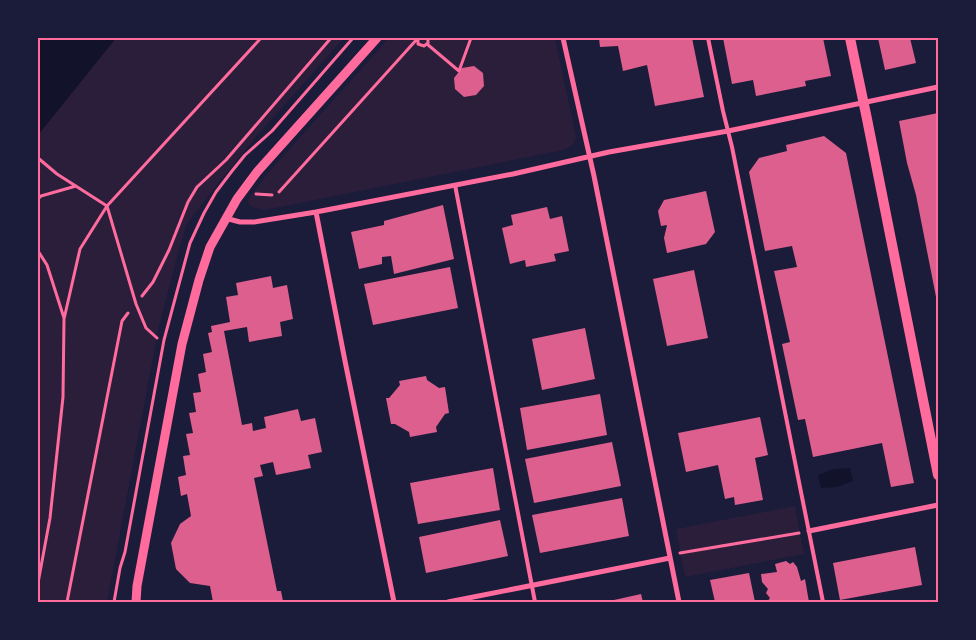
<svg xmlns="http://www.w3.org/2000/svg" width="976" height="640" font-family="'Times New Roman',serif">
<rect width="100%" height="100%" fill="#1b1b3a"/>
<path fill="#2a1e3b" d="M116,38H344L255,138L212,191L187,224L178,253L159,326L107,602H38V135Z
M389,38H555L576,137C575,144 570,147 563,150L265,210L252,207L248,203V200L267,174Z
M795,506L804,554L685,577L676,529Z"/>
<path fill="#12122b" d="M38,38H116L38,135Z
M850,468L853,481L837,487L821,488L818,475L834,469Z"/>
<path fill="#dd5f8e" d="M599,38H692L704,97L655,106L647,65L623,71L618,46L600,47Z
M723,38H823L831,76L805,81L806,86L756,96L753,80L732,84Z
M878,38H910L916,63L885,70Z
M474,66L483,73L484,86L476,95L464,97L455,89L454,78L462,68Z
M938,113V307L916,195L907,163L899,121Z
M824,136L846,153L914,483L891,487L882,443L813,457L805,419L798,420L782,344L790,342L774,271L797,267L792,246L765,251L749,172L759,158L787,151L786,145Z
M706,191L715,232L706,244L667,253L664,238L667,225L661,226L658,211L664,200Z
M443,205L454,259L394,274L391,256L382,257V264L359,269L351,232L384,225V221Z
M547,207L550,219L562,216L569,251L554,254L556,261L526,267L525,260L510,264L502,228L513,225L511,215Z
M450,267L458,308L373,325L364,284Z
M694,270L708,338L667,346L653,279Z
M271,276L273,288L287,285L293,319L280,322L282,336L249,342L247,327L224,331L242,425L252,423L253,431L266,428L264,417L298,409L301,421L315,418L322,452L308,455L311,468L276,475L273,462L260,465L263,476L254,478L277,591H281L283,601L275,602H213L210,586L190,583L176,569L171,543L180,524L191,516L187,494L181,496L178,477L186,475L183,456L190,455L186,434L193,433L189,413L196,412L193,393L201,392L198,374L206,372L203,354L212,352L208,333L212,332L211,326L230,322L226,297L238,295L236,283Z
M585,328L595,379L542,390L532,339Z
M426,376L427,380L439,388L445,387L449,413L445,414L436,427L437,432L410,437L409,432L395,424H391L386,398H389L400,385L399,381Z
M600,394L607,435L527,450L520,408Z
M760,417L768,455L755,458L763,500L735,505L734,497L725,499L718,465L686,472L678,433Z
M612,442L621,486L534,503L525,459Z
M493,468L500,510L418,524L410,483Z
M622,498L629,536L540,553L532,515Z
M500,520L508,556L426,573L419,537Z
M915,547L922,585L840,600L833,563Z
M786,561L790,564L793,562L797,567L801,581L805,579L809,602H767L770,598L766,593L768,589L762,582L761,574L777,572L775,564Z
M749,573L755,602H715L710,580Z
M641,594L643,602H605Z"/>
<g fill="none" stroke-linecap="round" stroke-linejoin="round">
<path stroke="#ff6b9d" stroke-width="3" d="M418,38V44L424,46L428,43V38
M427,44L459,71L471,38
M38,158L57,174L107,206L136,304L146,328L157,338
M279,192L418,38
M256,194L272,195
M38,199L41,196L76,186
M38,251L47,265L64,318
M142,296L153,282L169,250L188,202L197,187L226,160L331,38
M680,553L799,533
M38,583L50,518L63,397L64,319L80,249L107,206L261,38
M67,602L122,321L128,313
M114,602L120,568L125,552L164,340L190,243L204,213L216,192L232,171L245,155L272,131L353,38"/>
<path stroke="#ff6b9d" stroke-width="4" d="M708,38L723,111L732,147L823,602
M455,185L535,602"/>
<path stroke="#ff6b9d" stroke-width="5" d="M563,38L594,176L679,602
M316,212L345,361L394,602
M225,218L240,222H254L316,212L513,174L609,152L728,131L938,87
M809,531L938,505
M448,602L670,558"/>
<path stroke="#ff6b9d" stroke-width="9" d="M136,602L137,586L182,344L199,280L210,247L237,199L257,172L377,38"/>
<path stroke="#ff6b9d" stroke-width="10" d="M850,38L867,119L938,475"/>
</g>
<rect width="976" height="640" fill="none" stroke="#1b1b3a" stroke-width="78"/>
<rect x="39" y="39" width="898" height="562" fill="none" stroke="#ff6b9d" stroke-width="2"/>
</svg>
